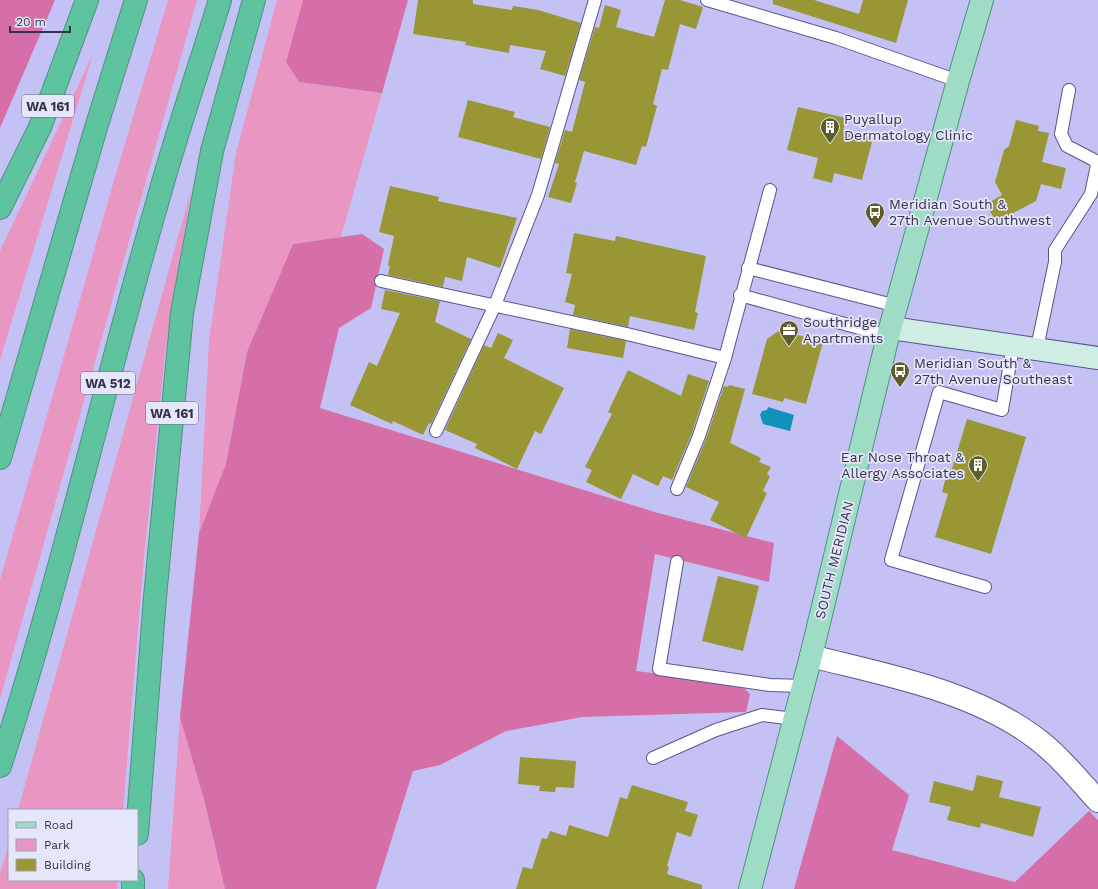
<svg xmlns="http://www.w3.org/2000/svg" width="1098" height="889" font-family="'Work Sans',sans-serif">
<rect width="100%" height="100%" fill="#c4c1f5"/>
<path fill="#e996c2" d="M168,0H197L0,699V580L115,177Z
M277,0H303L286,62L299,82L382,93L341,237L293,244L247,352L226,464L199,533L209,341L236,153Z
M93,54L0,360V251Z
M192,187L166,345L144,558L123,810H18Z
M180,717L205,803L225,889H168Z
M9,843V880H118L117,889H0V874Z"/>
<path fill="#d66ea7" d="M0,0H55L0,128Z
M303,0H408L382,93L299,82L286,62Z
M362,234L384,249L371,308L339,328L320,408L658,513L774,543L769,582L655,554L636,671L740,684L750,694L746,712L582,717L506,731L440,765L413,771L376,889H225L205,803L180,717L199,533L226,464L247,352L293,244Z
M837,736L909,795L892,850L1015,882L1089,811L1098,820V889H794Z"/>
<path fill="#1092bb" d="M768,407L794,415L790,431L763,424L760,415L762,411L767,410Z"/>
<path fill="#999636" d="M418,0H473V4L512,10L513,6L538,10L581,23L565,76L540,69L546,51L510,45L509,53L465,45L466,42L413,34Z
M665,0H680L703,7L696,29L680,24L668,70L662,69L653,104L657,106L646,147L642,146L636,165L584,151L575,182L577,183L571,203L548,197L559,164L555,163L565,130L572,132L585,82L579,80L595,27L599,28L605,5L621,10L616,27L654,37Z
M773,0H814L859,14L863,0H908L896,43L773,4Z
M468,100L515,112L513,117L550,127L541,159L458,137Z
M798,107L846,118L843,131L873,138L862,180L834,173L832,183L813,178L818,158L787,150Z
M1016,120L1039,126L1038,131L1049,133L1042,162L1066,168L1061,189L1041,184L1036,201L996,222L986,204L1002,195L995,182L1004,150L1009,146Z
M390,186L439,197L438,201L517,218L500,268L467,257L462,281L445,277L443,287L388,275L390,266L388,265L394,236L379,232Z
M574,233L615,241L616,236L706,256L695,312L698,313L694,330L630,316L628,327L573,315L575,305L565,302L572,274L566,273Z
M385,290L440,301L435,322L471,339L431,424L429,423L423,435L393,421L392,424L350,405L369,362L377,366L400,313L381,309Z
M570,329L626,341L623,358L567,348Z
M780,330L823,342L806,404L784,398L783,402L752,394L767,339Z
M498,333L513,340L504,358L564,388L541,434L535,431L517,469L475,448L477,444L445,430L484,345L491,348Z
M628,370L681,396L688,374L709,381L692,433L672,480L663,476L658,486L633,474L621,499L586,482L592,470L585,467L612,414L608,412Z
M729,385L745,389L730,443L761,458L759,462L771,467L767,474L770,476L763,491L767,493L746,538L710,520L719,502L686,487L706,439L724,386L728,387Z
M967,419L1026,437L991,554L935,537L948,494L942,492L947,473L951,472Z
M718,576L759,586L743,651L702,641Z
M520,757L576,761L574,788L556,787L555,792L539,791L540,786L518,784Z
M977,775L1003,781L999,797L1041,807L1033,837L981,823L980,828L947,820L951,807L929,802L934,781L973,791Z
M632,785L688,802L685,811L698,815L691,837L677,832L667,866L669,867L667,874L702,885V889H516L523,867L532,869L542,838L547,839L550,831L566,836L569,825L608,837L620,797L627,799Z"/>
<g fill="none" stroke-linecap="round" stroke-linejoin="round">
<g stroke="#5a548d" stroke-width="14">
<path id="lane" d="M707,0L836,38L958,81
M748,268L897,306
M381,281L627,334L725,358
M740,295L888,336
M1037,348L1055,262V250L1091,194L1097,165L1094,160L1067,146L1061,134L1069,90
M436,431L495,305L538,195L595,0
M677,489L699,436L725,358L770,190
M677,562L659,669L770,685L803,686
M985,587L891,560L939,392L1002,410L1013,346
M653,758L716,730L762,715L794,719"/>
</g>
<g stroke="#5a548d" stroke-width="24">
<path id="street" d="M811,656C885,675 970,690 1033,736C1058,754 1077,778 1098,801"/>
</g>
<g stroke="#5a548d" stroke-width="24">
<path id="secondary" d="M891,328L1098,358"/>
</g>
<g stroke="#4f9183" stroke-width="24">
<path id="primary" d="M750,889L811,656L888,336L958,81L982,0"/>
</g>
<g stroke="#4f9183" stroke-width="24">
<path id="highway" d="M0,208L40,127L87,0
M0,458L95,131L136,0
M0,766C60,582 102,393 156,207C175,137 199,69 220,0
M137,834L155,597L182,313L212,151L254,0
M133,889V880"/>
</g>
<use href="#lane" stroke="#fff" stroke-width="12"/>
<use href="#street" stroke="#fff" stroke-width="22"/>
<use href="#secondary" stroke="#cfede2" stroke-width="22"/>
<use href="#primary" stroke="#9edcc6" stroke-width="22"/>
<use href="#highway" stroke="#5ec4a0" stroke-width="22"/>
</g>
<defs>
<g id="building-pin" transform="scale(1)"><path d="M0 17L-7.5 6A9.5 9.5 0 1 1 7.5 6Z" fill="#5e5c29" stroke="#e6e6fa"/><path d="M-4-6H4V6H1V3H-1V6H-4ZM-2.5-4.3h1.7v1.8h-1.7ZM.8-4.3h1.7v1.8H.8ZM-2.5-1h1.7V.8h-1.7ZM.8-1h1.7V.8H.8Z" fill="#fff"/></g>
<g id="bus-pin" transform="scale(1)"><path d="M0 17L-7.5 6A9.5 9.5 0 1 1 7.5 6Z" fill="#5e5c29" stroke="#e6e6fa"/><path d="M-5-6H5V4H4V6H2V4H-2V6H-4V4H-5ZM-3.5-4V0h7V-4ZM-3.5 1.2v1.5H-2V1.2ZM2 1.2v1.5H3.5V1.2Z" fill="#fff"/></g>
<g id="office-pin" transform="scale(1)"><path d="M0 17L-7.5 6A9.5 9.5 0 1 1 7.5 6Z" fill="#5e5c29" stroke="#e6e6fa"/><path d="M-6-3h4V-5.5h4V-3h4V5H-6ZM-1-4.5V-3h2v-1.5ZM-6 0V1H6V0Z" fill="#fff"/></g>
</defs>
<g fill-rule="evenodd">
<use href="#building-pin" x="830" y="127"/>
<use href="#bus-pin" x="875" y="212"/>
<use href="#office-pin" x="789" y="330"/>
<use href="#bus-pin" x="900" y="371"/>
<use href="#building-pin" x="978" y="465"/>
</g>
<g text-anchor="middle" stroke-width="3.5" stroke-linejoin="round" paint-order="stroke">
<g fill="#e6e6fa" stroke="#696880" stroke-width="1">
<rect x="22" y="95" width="52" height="22" rx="3"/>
<rect x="81" y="372" width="54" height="22" rx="3"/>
<rect x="146" y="402" width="52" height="22" rx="3"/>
</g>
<g font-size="13" font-weight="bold" fill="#34324c">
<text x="48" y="111">WA 161</text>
<text x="108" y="388">WA 512</text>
<text x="172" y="418">WA 161</text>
</g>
<g font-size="14" fill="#34324c" stroke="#e6e6fa" text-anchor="start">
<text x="844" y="124">Puyallup<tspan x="844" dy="16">Dermatology Clinic</tspan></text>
<text x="889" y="209">Meridian South &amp;<tspan x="889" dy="16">27th Avenue Southwest</tspan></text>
<text x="803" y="327">Southridge<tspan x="803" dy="16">Apartments</tspan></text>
<text x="914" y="368">Meridian South &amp;<tspan x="914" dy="16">27th Avenue Southeast</tspan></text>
<text x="964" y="462" text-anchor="end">Ear Nose Throat &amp;<tspan x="964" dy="16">Allergy Associates</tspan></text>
</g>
<g font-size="14" fill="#34324c" stroke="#e6e6fa">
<text transform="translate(834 560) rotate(-76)" y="5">SOUTH MERIDIAN</text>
</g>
</g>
<rect x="8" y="809" width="130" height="72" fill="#e6e6fa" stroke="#9f9eb4"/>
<rect x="16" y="822" width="20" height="6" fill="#9edcc6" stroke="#9f9eb4"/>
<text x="44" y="829" font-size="12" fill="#34324c">Road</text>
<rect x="16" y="839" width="20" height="12" fill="#e996c2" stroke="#9f9eb4"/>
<text x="44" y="849" font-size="12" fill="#34324c">Park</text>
<rect x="16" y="859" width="20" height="12" fill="#999636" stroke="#9f9eb4"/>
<text x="44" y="869" font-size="12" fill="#34324c">Building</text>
<path d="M10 26v6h60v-6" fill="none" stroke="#34324c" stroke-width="2"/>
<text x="16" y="26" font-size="12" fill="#34324c" stroke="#e6e6fa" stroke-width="3" paint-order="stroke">20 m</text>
</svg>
